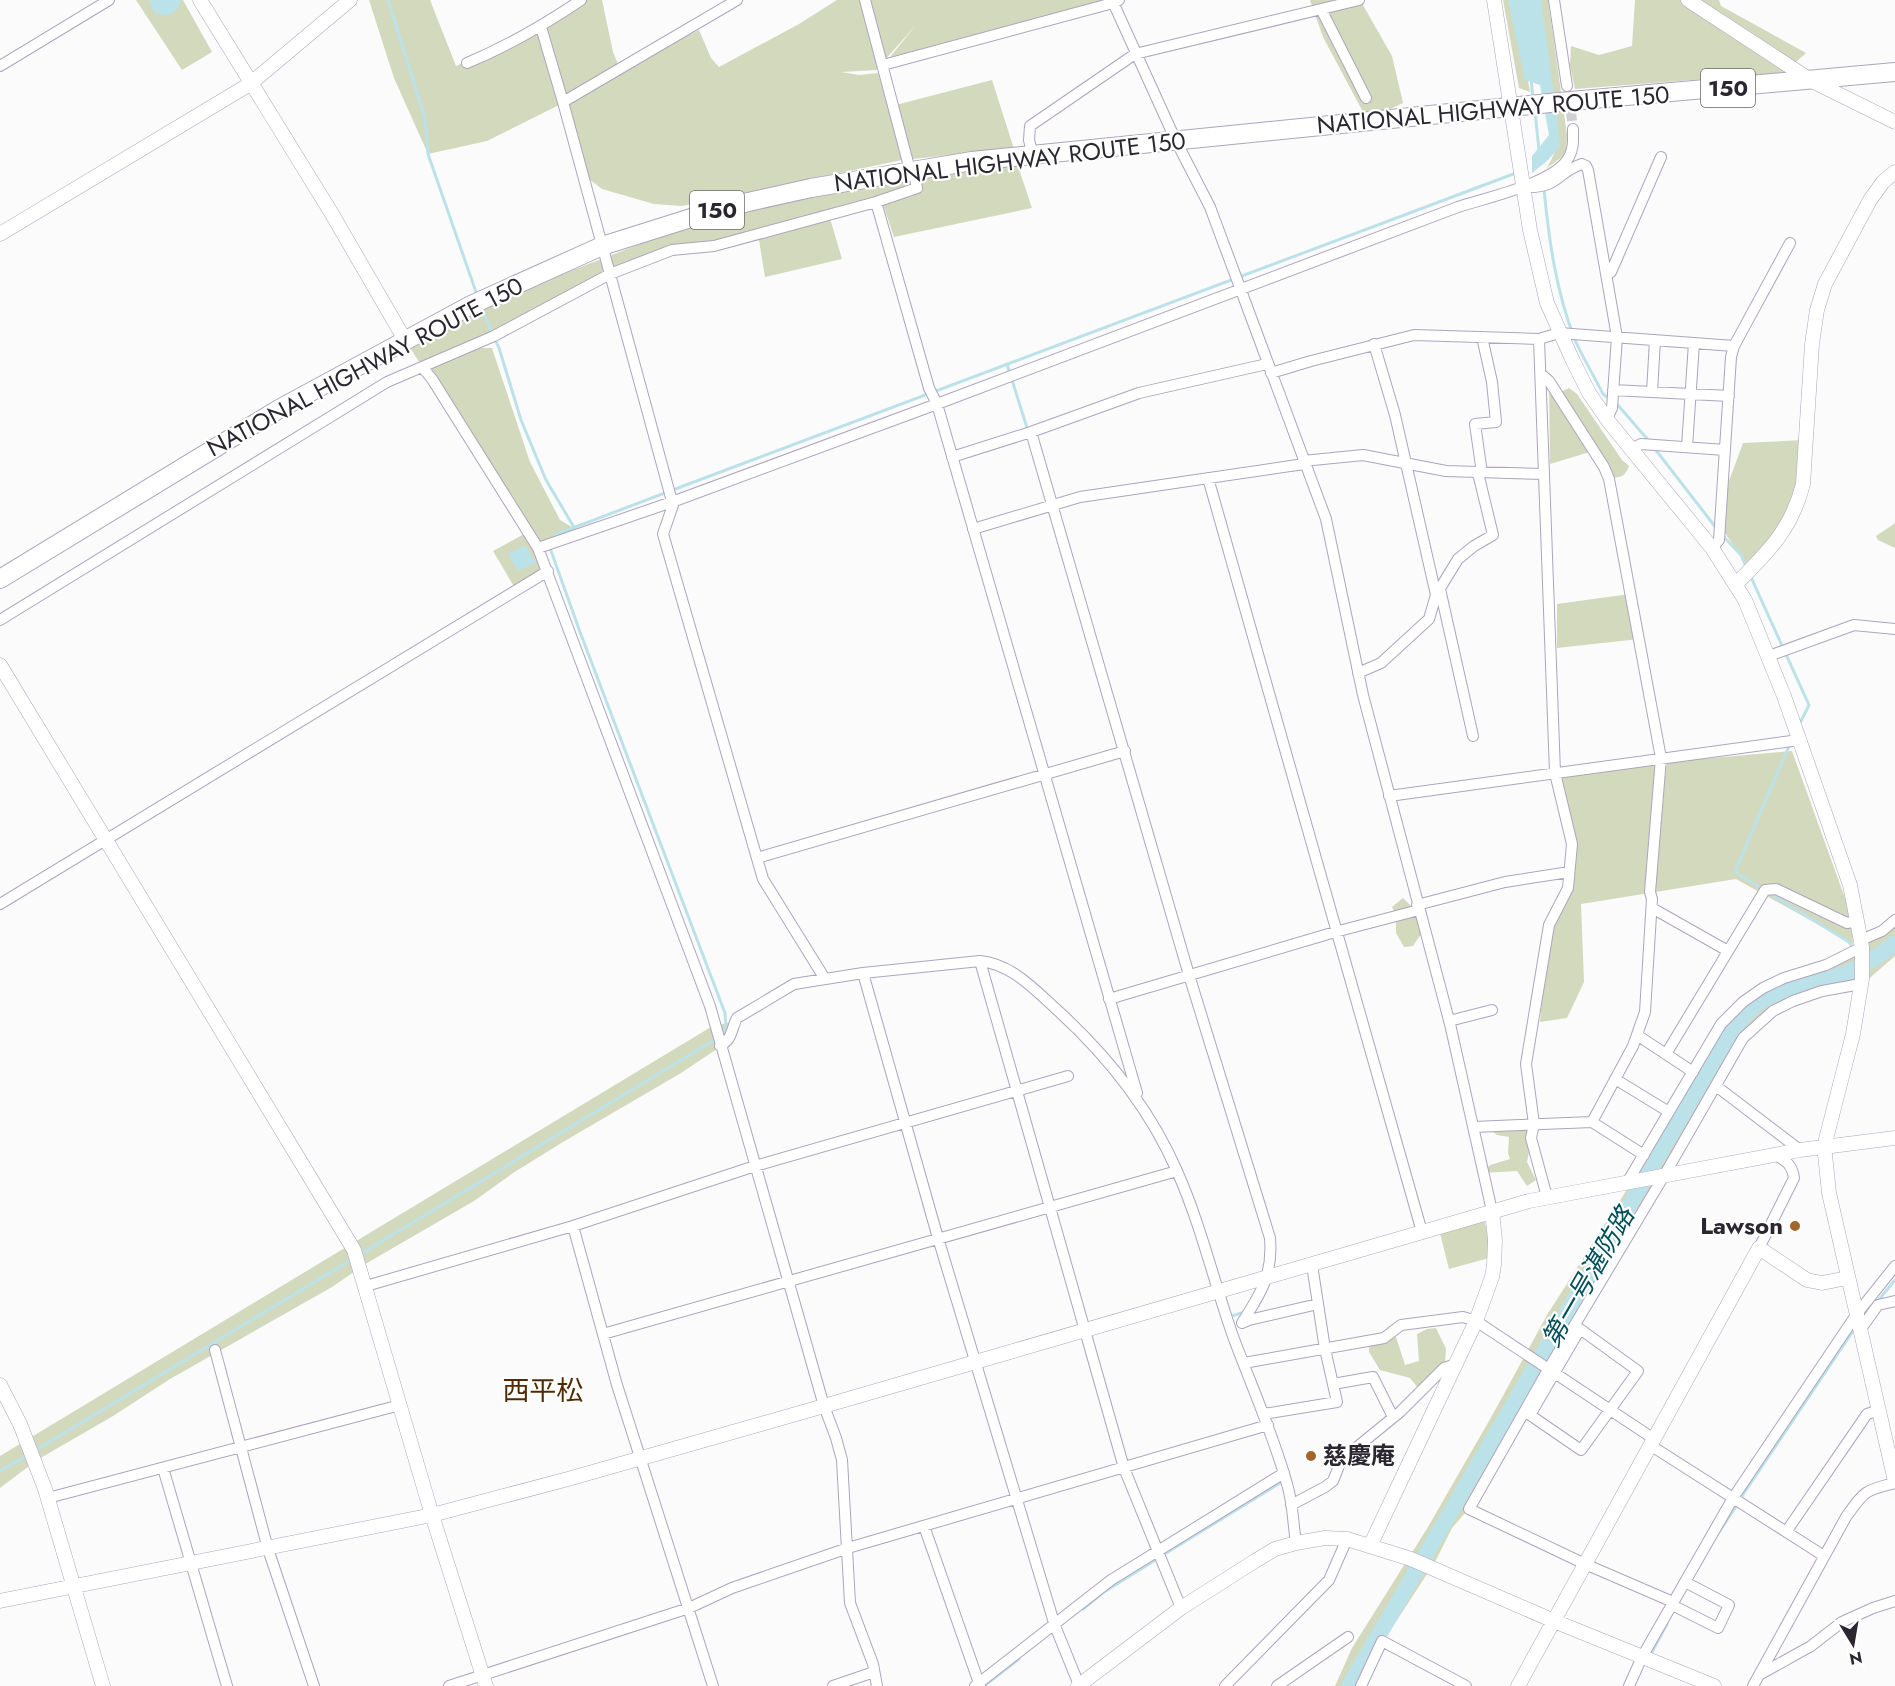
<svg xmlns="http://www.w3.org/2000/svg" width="1895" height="1686" font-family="Jost,'Noto Sans JP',sans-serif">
<rect width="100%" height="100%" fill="#fbfbfb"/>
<path fill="#d2d9bc" d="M136,0H183L212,52L182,70Z
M369,0H430L456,66L530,33L580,0H602L613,52L620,69L699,30L711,58L719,67L799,24L837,0H1106L890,57L916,25L876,70L841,72L859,75L878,73L888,107L992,80L1014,149L902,160L682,206L654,204L602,189L589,179L563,103L487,141L428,154L394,78Z
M1310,0H1360L1392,56L1403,103L1388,110L1363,112L1323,37Z
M1503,0H1514L1530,92L1519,88Z
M1540,0H1548L1567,135L1566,154L1547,168L1555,152Z
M1635,0H1719L1721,6L1806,53L1784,73L1575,89L1570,65L1571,46L1599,55L1632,46Z
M1018,166L1032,208L894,237L880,195L839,206L770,230L829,215L842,259L765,277L758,234L672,250L610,274L481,348H492L530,462L560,520L575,529L539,545L430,369L464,354L423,368L405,340L439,322L671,232L751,209L906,177L946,171Z
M1549,381L1554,389L1562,391L1569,388L1577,394L1622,460L1629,466C1624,479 1620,476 1609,479L1593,451L1550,464Z
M1806,440L1794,513L1750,569L1720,526L1722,500L1743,443Z
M1895,521V548L1878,540L1876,536L1894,524Z
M528,532L548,571L516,590L493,551Z
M1630,594L1639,639L1557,648V604Z
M1792,751L1850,912L1853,944L1736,879L1581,904L1584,982L1567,1018L1540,1022L1549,925L1568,888L1572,844L1555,773L1661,758L1652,875L1667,762Z
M1403,898L1420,915L1421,934L1413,946L1404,947L1396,933V916L1392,907Z
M1895,926V956L1864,983L1790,1002L1743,1038L1471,1506L1452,1528L1436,1560L1379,1648L1361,1686H1335L1352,1648L1428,1527L1493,1414L1547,1315L1633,1180L1716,1033L1767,986L1810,970Z
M735,1021L726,1043L681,1073L563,1142L513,1173L474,1201L367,1263L332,1287L170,1379L113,1416L37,1460L0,1488V1456L711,1027Z
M1534,1127L1527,1162L1536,1180L1527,1186L1517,1171L1483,1173L1490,1165L1510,1159L1508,1153L1509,1137L1497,1135L1489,1129Z
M1484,1220L1489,1238V1258L1449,1269L1440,1233Z
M1436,1328L1446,1349L1445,1364L1418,1388L1410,1378L1380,1370L1369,1352V1345L1396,1337L1405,1365L1419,1361L1417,1334L1427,1329Z"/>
<path fill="#bce2e9" d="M149,0H181C178,14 166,19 154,12Z
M1508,0H1541L1557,117L1560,147L1547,161L1532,173V156L1549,135L1540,85L1525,80Z
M525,545L536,563L518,571L508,554Z"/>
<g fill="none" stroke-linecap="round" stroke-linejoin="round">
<path stroke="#bce2e9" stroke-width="3" d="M388,0L425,118L428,154L477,295
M1531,79L1533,99
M1535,112L1539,150
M1544,189C1549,241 1556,291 1575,340C1583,358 1594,376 1603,394L1611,400
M481,307L499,348L521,420L546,480L575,529
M1007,364L1028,431
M1616,403L1649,441
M1655,449L1717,529
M1723,536L1741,555L1746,567
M552,539L557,534L678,488L1516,173
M550,548L580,632L725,1013L726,1028L721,1035
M1750,575L1809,705L1799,725
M1763,889L1738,874L1736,869L1790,744
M1769,893L1849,942L1853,948
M359,1255L716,1039
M1877,1302L1895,1280
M1228,1317L1245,1312
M36,1450L351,1260
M0,1471L28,1455
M1740,1499L1855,1328
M1719,1532L1737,1505
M1163,1555L1280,1483L1279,1478
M1083,1609L1104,1592L1157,1559
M1652,1652L1667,1624
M984,1686L1019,1659"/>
<path stroke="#bce2e9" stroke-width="16" d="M1349,1686L1730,1033C1737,1025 1744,1015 1752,1008C1776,987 1813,985 1843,974C1861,968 1880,955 1895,943"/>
<path stroke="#d1d1d3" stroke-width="10" stroke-dasharray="10 5" stroke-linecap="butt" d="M1569,96L1573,129"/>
<g stroke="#aea4bd" stroke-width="12">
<path id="street" d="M865,0L910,170
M1112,0L1176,141L1210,207L1326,519L1363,695L1450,1024L1492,1211
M1554,0L1567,86
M1321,9L1366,98
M541,27L563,102L673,505L663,534L763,879L825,979
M467,63C508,46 544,25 581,0
M883,65L1113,3L1119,0
M0,66L109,0
M563,102L737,0
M1033,156L1029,140L1030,126L1135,54L1359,0
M1527,187C1559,188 1557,172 1582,164L1586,166L1588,170L1617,337L1612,408L1607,419
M876,202L929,388L937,404L1137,1093
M1606,274L1611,272L1661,157
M1482,337L1492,382L1496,422L1475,424L1482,473
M1539,339L1555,773L1572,844L1568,888L1549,925L1526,1064L1534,1124L1531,1138L1547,1197
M1374,344L1395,415L1436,595
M423,368L432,379L538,548
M1271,373L1311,361L1414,335L1539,339L1559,333L1734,346
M1613,390L1729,396
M1652,392L1655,340
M1031,432L1189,975L1270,1238C1273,1275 1261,1293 1242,1323
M1687,447L1694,343
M1631,449L1641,444L1725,450
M952,457L1031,432L1139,393L1267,364
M1303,461L1363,455L1446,471L1544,474
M1208,478L1422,1232
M973,529L1080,497L1304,464
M1712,548L1719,540L1731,357L1734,346L1790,243
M1440,589L1473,736
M0,620L387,382L494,336L610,274L672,250L714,246L876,202L917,188L913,170
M1769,656L1854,625L1895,629
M1358,673L1381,663L1429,619L1436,595L1458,559L1474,546L1493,535L1478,473
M1389,796L1799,740
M757,858L1125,751
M0,904L548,571
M1417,905L1505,882L1569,872
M1652,908L1728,951
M1861,940L1882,931L1895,920
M980,961L1124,1468L1181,1608
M863,973L938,1238L1055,1626L1079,1685
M1109,999L1335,932L1419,910
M1449,1021L1492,1010
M1637,1035L1693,1072
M720,1046C733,1039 731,1029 737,1018L794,984L863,973L980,961C1011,964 1033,988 1055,1008C1106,1054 1149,1107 1177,1171C1201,1225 1214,1283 1234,1339C1252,1387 1273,1434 1287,1484C1293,1503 1293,1524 1296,1543
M1666,1054L1765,890L1776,889L1847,923L1858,921
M1615,1079L1669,1112
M1716,1086L1800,1150
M1592,1122L1644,1155
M1473,1127L1592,1122L1633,1046L1645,1012L1652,899L1650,892L1661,758L1609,479L1604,467L1549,381L1541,374
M1628,1181L1721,1024L1743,1002L1763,988L1784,978L1826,965L1862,947
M573,1226L617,1385L713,1686
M1759,1248L1794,1178C1792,1164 1786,1161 1774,1154
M366,1286L573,1226L755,1166L1068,1076
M1242,1323L1249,1320L1318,1304
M1580,1329L1638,1371L1581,1450L1530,1415Z
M1860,1330L1878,1305L1895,1301
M603,1334L1177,1171
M215,1350L268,1549L314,1686
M1244,1363L1384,1338L1401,1325L1463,1317L1476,1321L1654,1439
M1333,1384L1373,1377L1393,1417
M1264,1414L1337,1402L1325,1349L1312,1265
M1650,1445L1824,1556
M163,1468L227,1686
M48,1498L400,1405
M1291,1505L1325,1487L1333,1481L1341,1461L1351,1452L1400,1412L1444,1368L1456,1364
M924,1526L980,1686
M1786,1532L1867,1414L1879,1410
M1673,1602L1585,1564L1469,1509L1549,1368L1665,1174L1743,1038L1773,1011L1793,1001L1822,991L1861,984
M1672,1605L1718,1628L1729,1605L1685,1582
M1759,1675L1811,1646L1842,1622L1873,1608L1895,1601
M449,1686L689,1608L732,1588L848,1548L1268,1425
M833,1686L874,1672
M877,1686L873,1664L850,1603L842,1460L836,1438L824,1406L710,1006L538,548L672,502L937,404L1458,207C1485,198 1556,183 1569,157C1574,148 1573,139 1573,129
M975,1686L1111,1580L1284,1473
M1225,1686L1329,1580L1347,1539
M1277,1686L1348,1637
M1361,1686L1382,1641L1466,1686
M1629,1686L1642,1657L1733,1498L1856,1315L1895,1266
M1753,1686L1846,1517C1864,1492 1864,1490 1895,1483"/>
</g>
<g stroke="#aea4bd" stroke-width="15">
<path id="secondary" d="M200,0L332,214L405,340
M1494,0L1530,230L1547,303L1573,361L1589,393L1609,422L1712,548L1745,600L1784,696L1850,885L1862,947V979L1853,1034L1826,1139L1825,1154L1829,1193L1895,1481
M1688,0L1812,81L1895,122
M0,234L250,84L350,0
M1736,584C1768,552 1792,529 1803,484L1812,344L1817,310L1825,284L1870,200L1883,182L1895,172
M0,665L354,1250L432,1515L486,1686
M0,1385L20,1424L45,1489L103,1686
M1370,1546L1476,1321L1492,1277L1494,1265L1495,1240L1492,1211
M0,1601L432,1515L568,1479L824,1406L1529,1201L1800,1150L1895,1138
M1078,1686L1181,1608L1255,1561L1275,1549L1296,1543L1325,1538L1347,1539L1411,1559L1554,1621L1714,1686
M1518,1686L1759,1248L1807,1280L1822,1283L1847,1278"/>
</g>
<g stroke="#aea4bd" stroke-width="20">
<path id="highway" d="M0,579L279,409L471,305L602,246L694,217L748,202L811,188L972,161L1560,102L1895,72"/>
</g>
<use href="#street" stroke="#fff" stroke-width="10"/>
<use href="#secondary" stroke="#fff" stroke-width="14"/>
<use href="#highway" stroke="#fff" stroke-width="18"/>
</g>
<g fill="#a4652b" stroke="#fff" stroke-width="2">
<circle cx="1795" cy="1226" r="6"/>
<circle cx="1311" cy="1456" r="6"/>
</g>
<g text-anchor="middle" stroke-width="4.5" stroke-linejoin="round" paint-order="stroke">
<g fill="#fff" stroke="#6b686f" stroke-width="1.5">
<rect x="1701" y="69" width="54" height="38" rx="4.5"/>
<rect x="690" y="191" width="54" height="38" rx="4.5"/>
</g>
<g font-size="22" font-weight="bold" fill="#2b2731">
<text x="1728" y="96">150</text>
<text x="717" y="218">150</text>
</g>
<g font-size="24" fill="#2b2731" stroke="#fff">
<text transform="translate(1493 110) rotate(-5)" y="8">NATIONAL HIGHWAY ROUTE 150</text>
<text transform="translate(1010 162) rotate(-7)" y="8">NATIONAL HIGHWAY ROUTE 150</text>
<text transform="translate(365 367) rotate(-28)" y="8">NATIONAL HIGHWAY ROUTE 150</text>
</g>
<g font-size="24" font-weight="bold" fill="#2b2731" stroke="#fff" text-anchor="end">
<text x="1783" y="1234">Lawson</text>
<text x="1323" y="1464" text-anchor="start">慈慶庵</text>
</g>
<g font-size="26" font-style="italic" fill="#00515c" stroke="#fff">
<text transform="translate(1588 1277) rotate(-60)" y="9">第一号湛防路</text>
</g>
<g font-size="27" fill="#522900" stroke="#fff">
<text x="543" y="1400">西平松</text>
</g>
</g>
<g transform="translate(1853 1644) rotate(169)" stroke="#ffffff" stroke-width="4.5" paint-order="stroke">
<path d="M0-4.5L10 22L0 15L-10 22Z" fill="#2b2731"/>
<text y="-9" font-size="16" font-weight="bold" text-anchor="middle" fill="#2b2731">N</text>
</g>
</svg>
